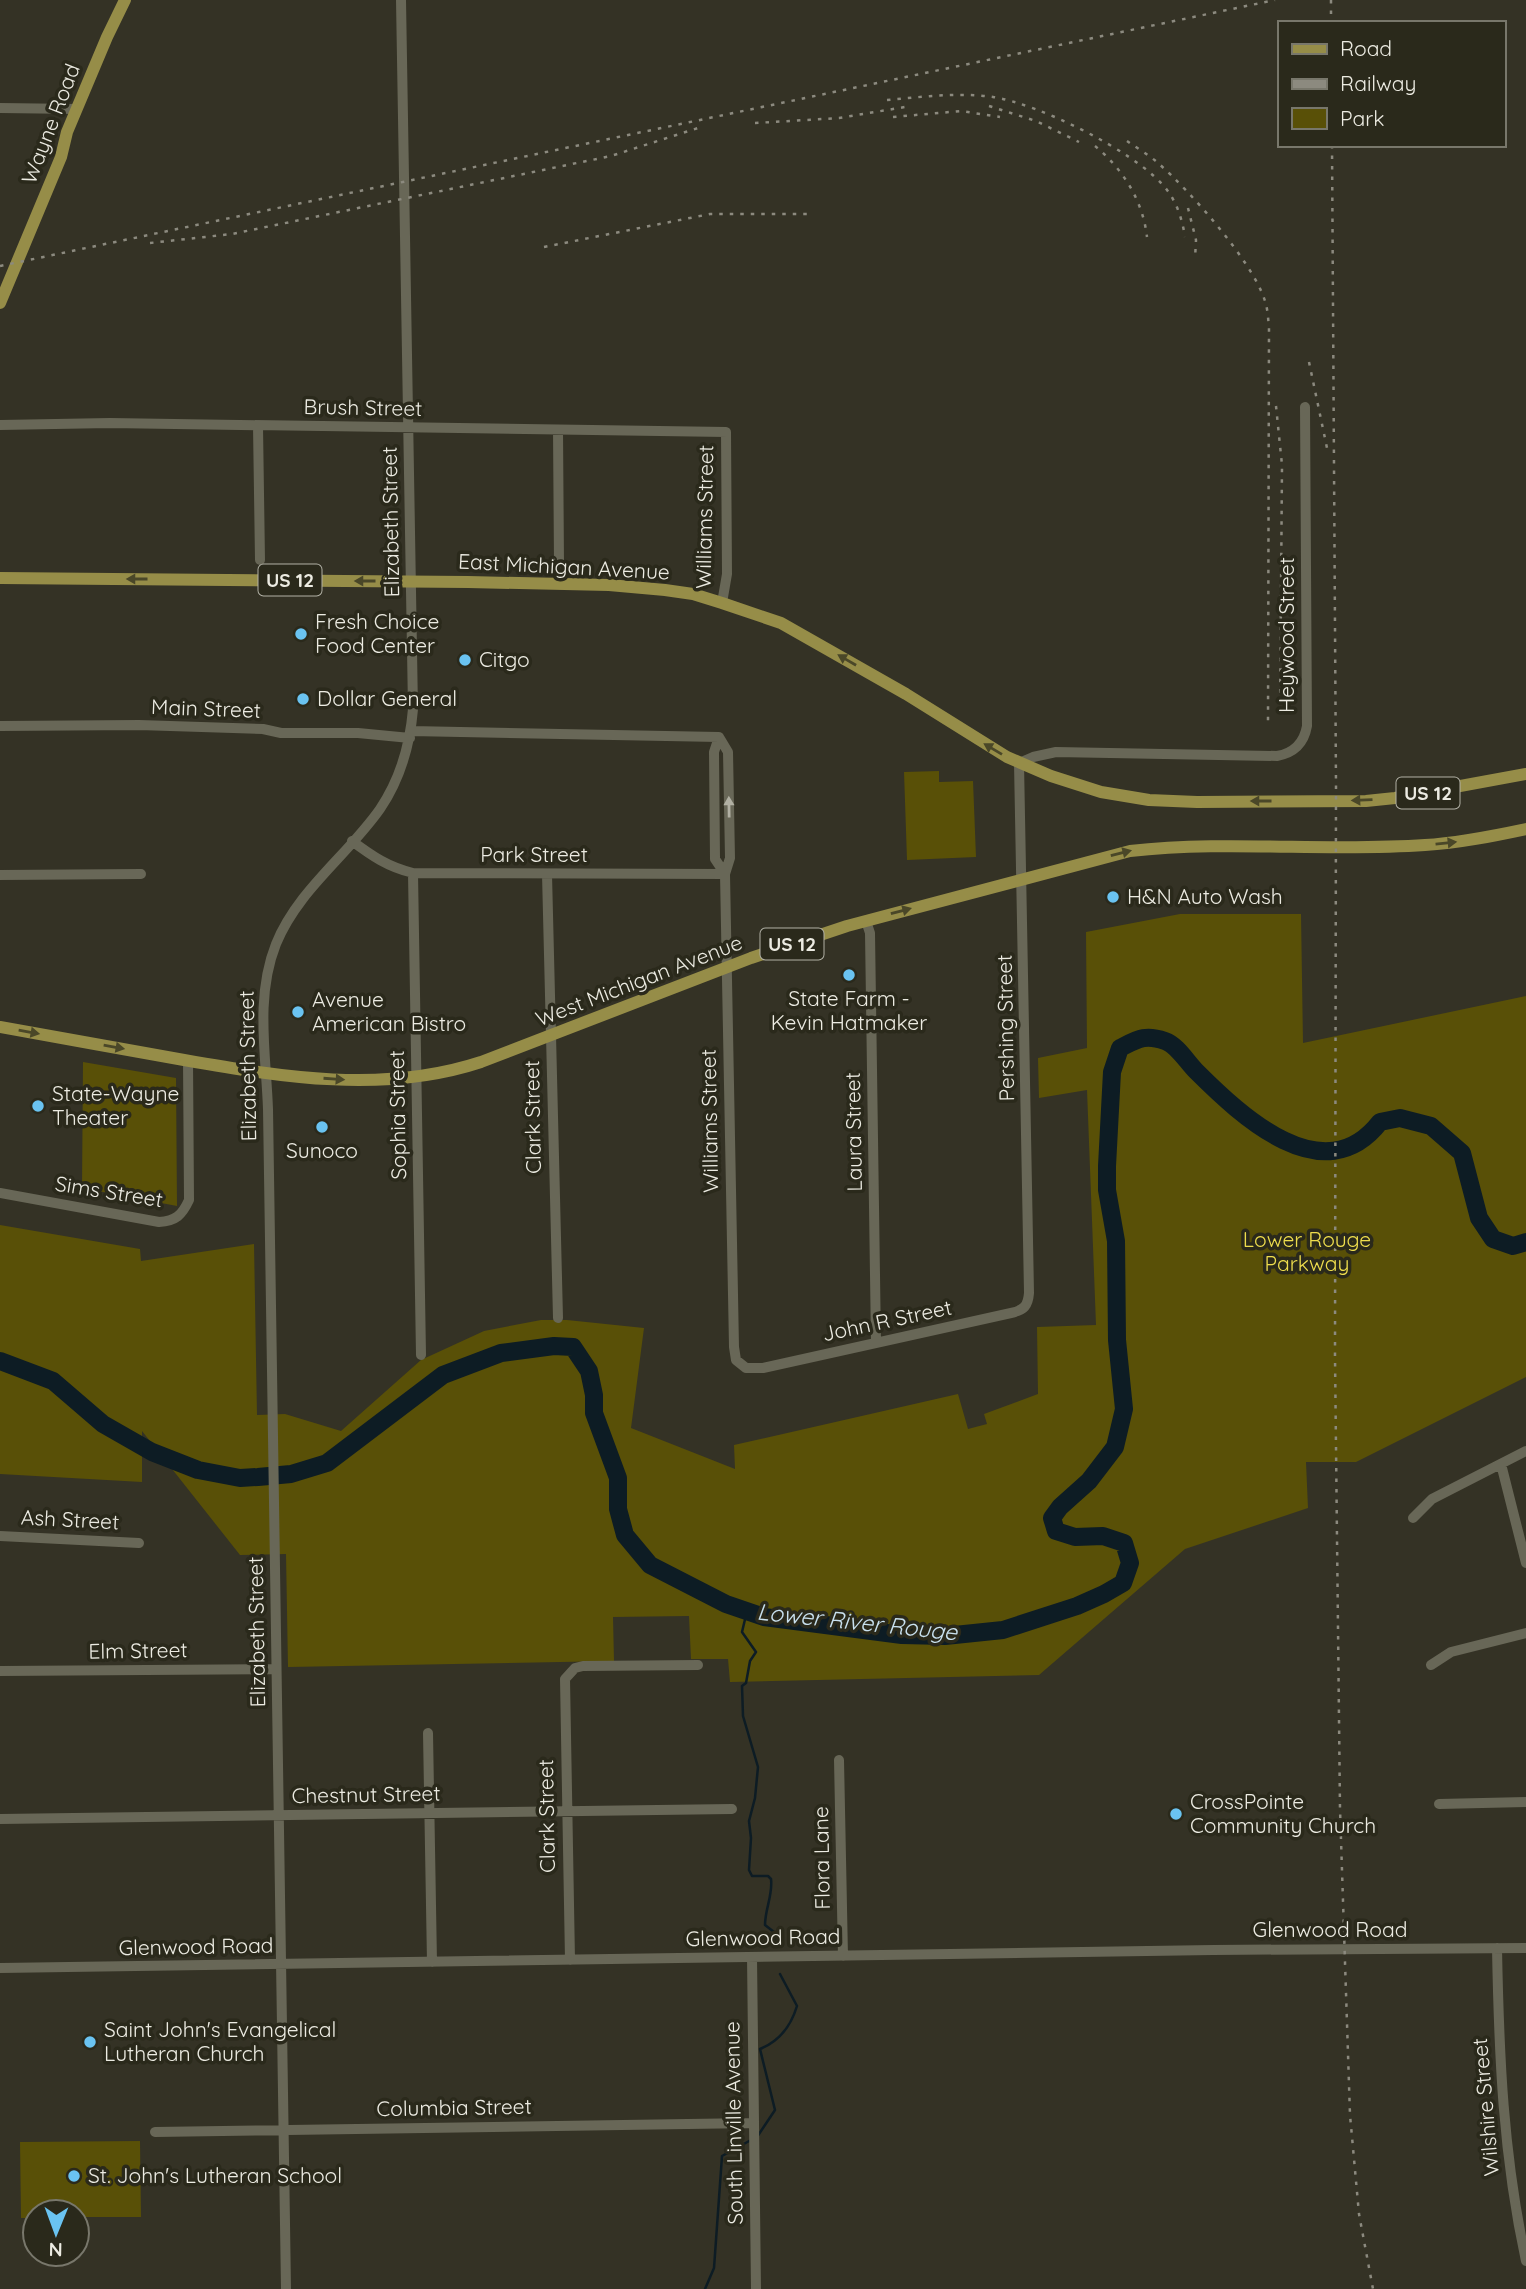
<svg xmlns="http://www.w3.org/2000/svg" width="1526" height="2289" font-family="Quicksand,sans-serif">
<rect width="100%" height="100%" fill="#343225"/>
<path fill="#595007" d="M939,771V782L973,781L976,857L907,860L904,772Z
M1180,914H1301L1303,1043L1526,996V1377L1356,1462H1306L1308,1508L1185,1549L1039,1675L730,1682L728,1659H691L689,1616L613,1617L614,1661L288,1667L286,1554L240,1555L142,1431V1482L0,1474V1225L140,1249L141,1261L254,1244L257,1415L285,1414L341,1431L421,1360L484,1331L541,1320H567L644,1328L631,1428L735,1469L734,1445L958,1394L968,1429L987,1424L984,1414L1038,1394L1037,1327L1096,1325L1087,1090L1039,1098L1038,1058L1087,1048L1086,932Z
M83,1062L176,1078L177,1206L82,1188Z
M140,2141L141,2217H77V2212H35V2218H21L20,2142Z"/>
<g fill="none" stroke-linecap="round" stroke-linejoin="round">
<path stroke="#0d1c24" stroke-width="2.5" d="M747,1611L742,1632L756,1652L750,1661L746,1683L742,1686L743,1716L758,1767L755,1798L749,1821L751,1838L749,1870L752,1876H768L771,1879C773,1895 765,1909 765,1925L774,1932L775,1940
M757,2137L775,2110L760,2049C780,2041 791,2026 797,2006L780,1974
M705,2289L714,2268L722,2156L751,2140"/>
<path stroke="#0d1c24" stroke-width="18" d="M0,1361L53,1381L103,1424L152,1452L198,1470L240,1478L258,1477L291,1474L327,1463L443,1375L501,1353L554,1346L573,1347L589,1371L594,1395V1413L618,1478V1509L625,1535L650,1565L726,1604L764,1617L902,1635L945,1636L1003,1630L1077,1606L1104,1594L1123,1583L1130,1563L1124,1543L1103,1536L1075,1537L1056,1531L1052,1518L1060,1507L1089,1481L1115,1447L1124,1409L1117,1340L1116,1241L1107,1190V1166L1112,1072L1120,1048C1138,1039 1145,1034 1165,1041C1177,1045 1187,1062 1196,1071C1241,1116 1324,1194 1380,1122L1400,1118L1431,1126L1462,1153L1479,1218L1493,1239L1513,1246L1526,1242"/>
<path stroke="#686757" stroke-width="10" d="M0,108L77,109
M0,425L110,423L726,432L727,574L722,603
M258,426L260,560
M558,430L559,563
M0,726L139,725L263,729L281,733H358L410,738
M411,731L719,737
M719,737L728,752L730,858L725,874L734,1347L736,1360L746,1368H763L1011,1313C1024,1310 1028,1306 1029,1293L1019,763L1033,757L1056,752L1277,756C1294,753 1304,743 1307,726L1305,407
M719,737L714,752L715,859L725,874
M352,841C372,856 388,867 413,873L725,874
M413,873L421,1355
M547,874L558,1318
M0,875L141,874
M866,921L870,933L876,1343
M0,1193L159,1222C176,1221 182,1215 189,1200L188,1060
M1501,1464L1526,1563
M1413,1518L1432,1499L1526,1451
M0,1536L139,1543
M1431,1665L1451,1652L1526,1633
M0,1671L276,1669
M428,1733L432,1962
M839,1760L843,1956
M1439,1804L1526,1802
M0,1819L732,1809
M1497,1948C1499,2056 1503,2155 1526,2261
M752,1957L756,2289
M570,1960L565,1679L575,1668L583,1666L698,1665
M0,1968L1213,1950L1526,1948
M155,2132L753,2123
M286,2289L268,1109C266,1054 255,997 276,944C298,890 347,856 380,809C401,778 410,745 413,709L401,0"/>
<path stroke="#968d48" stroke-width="12" d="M0,303L61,157L67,132L107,37L125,0
M0,578L468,582L609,585L665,590L693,594L722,603L781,623L906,694L1007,757L1051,776L1101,792L1149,800L1197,802L1366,801L1395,798L1526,774
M0,1027C61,1038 123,1049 184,1060C282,1077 384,1094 481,1062L751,958L847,926L1130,851C1228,840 1327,852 1425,845C1459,843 1493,836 1526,829"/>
<path stroke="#8c8a7f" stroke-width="2.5" stroke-dasharray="3.5 7" stroke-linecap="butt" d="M1331,0V23
M887,100C922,97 958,92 993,97C1039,104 1131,150 1162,184C1176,199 1182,218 1185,237
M989,106L1036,121L1079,142
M893,117L961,111L1000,117
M755,123L839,118L905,107
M1127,141C1137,148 1149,155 1158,163C1190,191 1253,262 1265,301C1268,310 1268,319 1269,328L1268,722
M1332,145L1336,786L1335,1356L1340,1809L1350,2115L1359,2214L1373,2289
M1095,146C1123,169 1143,201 1147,237
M1188,208L1196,240L1195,259
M150,243L232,234L611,156L698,128
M544,247L710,214H809
M0,266L1275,0
M1309,362L1327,448
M1276,406L1282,465L1280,720"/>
</g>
<defs><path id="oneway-solid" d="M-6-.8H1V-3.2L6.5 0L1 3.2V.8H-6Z" transform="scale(1.75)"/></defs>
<g fill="#4a4728">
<use href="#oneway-solid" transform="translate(137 579) rotate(-180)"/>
<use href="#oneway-solid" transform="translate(365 581) rotate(-180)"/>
<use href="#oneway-solid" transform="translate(847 660) rotate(-150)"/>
<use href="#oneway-solid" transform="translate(993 749) rotate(-149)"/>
<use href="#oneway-solid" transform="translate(1362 800) rotate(178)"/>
<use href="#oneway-solid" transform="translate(1261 801) rotate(180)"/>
<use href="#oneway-solid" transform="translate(1446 843) rotate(-6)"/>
<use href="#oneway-solid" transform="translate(1121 853) rotate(-14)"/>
<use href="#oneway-solid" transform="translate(901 911) rotate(-15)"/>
<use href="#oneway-solid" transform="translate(29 1032) rotate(10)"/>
<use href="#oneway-solid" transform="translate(114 1047) rotate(10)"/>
<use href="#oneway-solid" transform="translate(334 1079) rotate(4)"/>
</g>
<use fill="#b1b0a3" href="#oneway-solid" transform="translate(729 807) rotate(-91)"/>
<g fill="#6ac3f1" stroke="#2a291b" stroke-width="2.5">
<circle cx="301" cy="634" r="7"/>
<circle cx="465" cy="660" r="7"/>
<circle cx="303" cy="699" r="7"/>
<circle cx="1113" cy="897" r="7"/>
<circle cx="849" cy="975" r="7"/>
<circle cx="298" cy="1012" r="7"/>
<circle cx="38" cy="1106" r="7"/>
<circle cx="322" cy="1127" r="7"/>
<circle cx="1176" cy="1814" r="7"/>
<circle cx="90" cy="2042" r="7"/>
<circle cx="74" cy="2176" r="7"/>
</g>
<g text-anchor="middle" stroke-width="7" stroke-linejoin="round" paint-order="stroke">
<g fill="#2a291b" stroke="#b2b1a6" stroke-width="2">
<rect x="258.5" y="564.5" width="63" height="31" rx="5"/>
<rect x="1396.5" y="777.5" width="63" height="31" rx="5"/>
<rect x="760.5" y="928.5" width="63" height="31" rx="5"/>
</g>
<g font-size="19" font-weight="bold" fill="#ecebe2">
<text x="290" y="587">US 12</text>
<text x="1428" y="800">US 12</text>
<text x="792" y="951">US 12</text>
</g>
<g font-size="21" fill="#ecebe2" stroke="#2a291b">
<text transform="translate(51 124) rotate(-69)" y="7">Wayne Road</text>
<text transform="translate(363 408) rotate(1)" y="7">Brush Street</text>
<text transform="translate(705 517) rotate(-89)" y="7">Williams Street</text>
<text transform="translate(391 522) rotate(-91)" y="7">Elizabeth Street</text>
<text transform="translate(564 567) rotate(3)" y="7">East Michigan Avenue</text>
<text transform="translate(1287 635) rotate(-90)" y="7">Heywood Street</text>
<text transform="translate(206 709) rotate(2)" y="7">Main Street</text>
<text x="534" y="862">Park Street</text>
<text transform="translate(639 981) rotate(-21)" y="7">West Michigan Avenue</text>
<text transform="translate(1006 1028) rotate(-91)" y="7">Pershing Street</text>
<text transform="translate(248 1066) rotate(-91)" y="7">Elizabeth Street</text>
<text transform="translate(398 1115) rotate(-91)" y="7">Sophia Street</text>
<text transform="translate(533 1117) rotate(-91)" y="7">Clark Street</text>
<text transform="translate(710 1121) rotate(-91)" y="7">Williams Street</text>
<text transform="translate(854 1132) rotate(-91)" y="7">Laura Street</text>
<text transform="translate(109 1192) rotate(9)" y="7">Sims Street</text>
<text transform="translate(887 1321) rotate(-12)" y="7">John R Street</text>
<text transform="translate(70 1520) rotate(3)" y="7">Ash Street</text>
<text transform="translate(257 1632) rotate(-91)" y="7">Elizabeth Street</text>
<text transform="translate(138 1651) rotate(-1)" y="7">Elm Street</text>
<text transform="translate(366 1795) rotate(-1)" y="7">Chestnut Street</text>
<text transform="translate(547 1816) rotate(-91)" y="7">Clark Street</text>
<text transform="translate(822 1858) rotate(-91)" y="7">Flora Lane</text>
<text x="1330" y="1937">Glenwood Road</text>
<text transform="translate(763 1938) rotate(-1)" y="7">Glenwood Road</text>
<text transform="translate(196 1947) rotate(-1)" y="7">Glenwood Road</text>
<text transform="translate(1486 2107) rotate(-95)" y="7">Wilshire Street</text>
<text transform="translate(454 2108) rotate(-1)" y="7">Columbia Street</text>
<text transform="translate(734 2123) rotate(-91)" y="7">South Linville Avenue</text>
</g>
<g font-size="21" fill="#ecebe2" stroke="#2a291b" text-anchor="start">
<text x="315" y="629">Fresh Choice<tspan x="315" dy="24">Food Center</tspan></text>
<text x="479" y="667">Citgo</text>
<text x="317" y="706">Dollar General</text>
<text x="1127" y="904">H&amp;N Auto Wash</text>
<text x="849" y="1006" text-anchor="middle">State Farm -<tspan x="849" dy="24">Kevin Hatmaker</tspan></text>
<text x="312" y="1007">Avenue<tspan x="312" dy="24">American Bistro</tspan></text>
<text x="52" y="1101">State-Wayne<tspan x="52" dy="24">Theater</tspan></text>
<text x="322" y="1158" text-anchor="middle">Sunoco</text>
<text x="1190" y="1809">CrossPointe<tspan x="1190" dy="24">Community Church</tspan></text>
<text x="104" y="2037">Saint John's Evangelical<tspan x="104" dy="24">Lutheran Church</tspan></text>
<text x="88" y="2183">St. John's Lutheran School</text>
</g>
<g font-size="21" fill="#eedd4d" stroke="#2a291b">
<text x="1307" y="1247">Lower Rouge<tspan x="1307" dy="24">Parkway</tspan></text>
</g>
<g font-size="23" font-style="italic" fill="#c9e1ef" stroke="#2a291b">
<text transform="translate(857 1622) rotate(6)" y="8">Lower River Rouge</text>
</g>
</g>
<rect x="1278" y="21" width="228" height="126" fill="#2a291b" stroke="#78776b" stroke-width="2"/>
<rect x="1292" y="44" width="35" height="10" fill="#968d48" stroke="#78776b" stroke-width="2"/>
<text x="1340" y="56" font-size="21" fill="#ecebe2">Road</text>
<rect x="1292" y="79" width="35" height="10" fill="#8c8a7f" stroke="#78776b" stroke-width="2"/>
<text x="1340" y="91" font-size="21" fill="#ecebe2">Railway</text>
<rect x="1292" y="108" width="35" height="21" fill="#595007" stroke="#78776b" stroke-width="2"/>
<text x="1340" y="126" font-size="21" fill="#ecebe2">Park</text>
<g transform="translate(56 2233) rotate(181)"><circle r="33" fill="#2a291b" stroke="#78776b" stroke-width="2"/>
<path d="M0-5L12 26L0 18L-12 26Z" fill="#6ac3f1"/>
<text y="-10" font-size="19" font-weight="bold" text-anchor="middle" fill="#ecebe2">N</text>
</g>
</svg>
